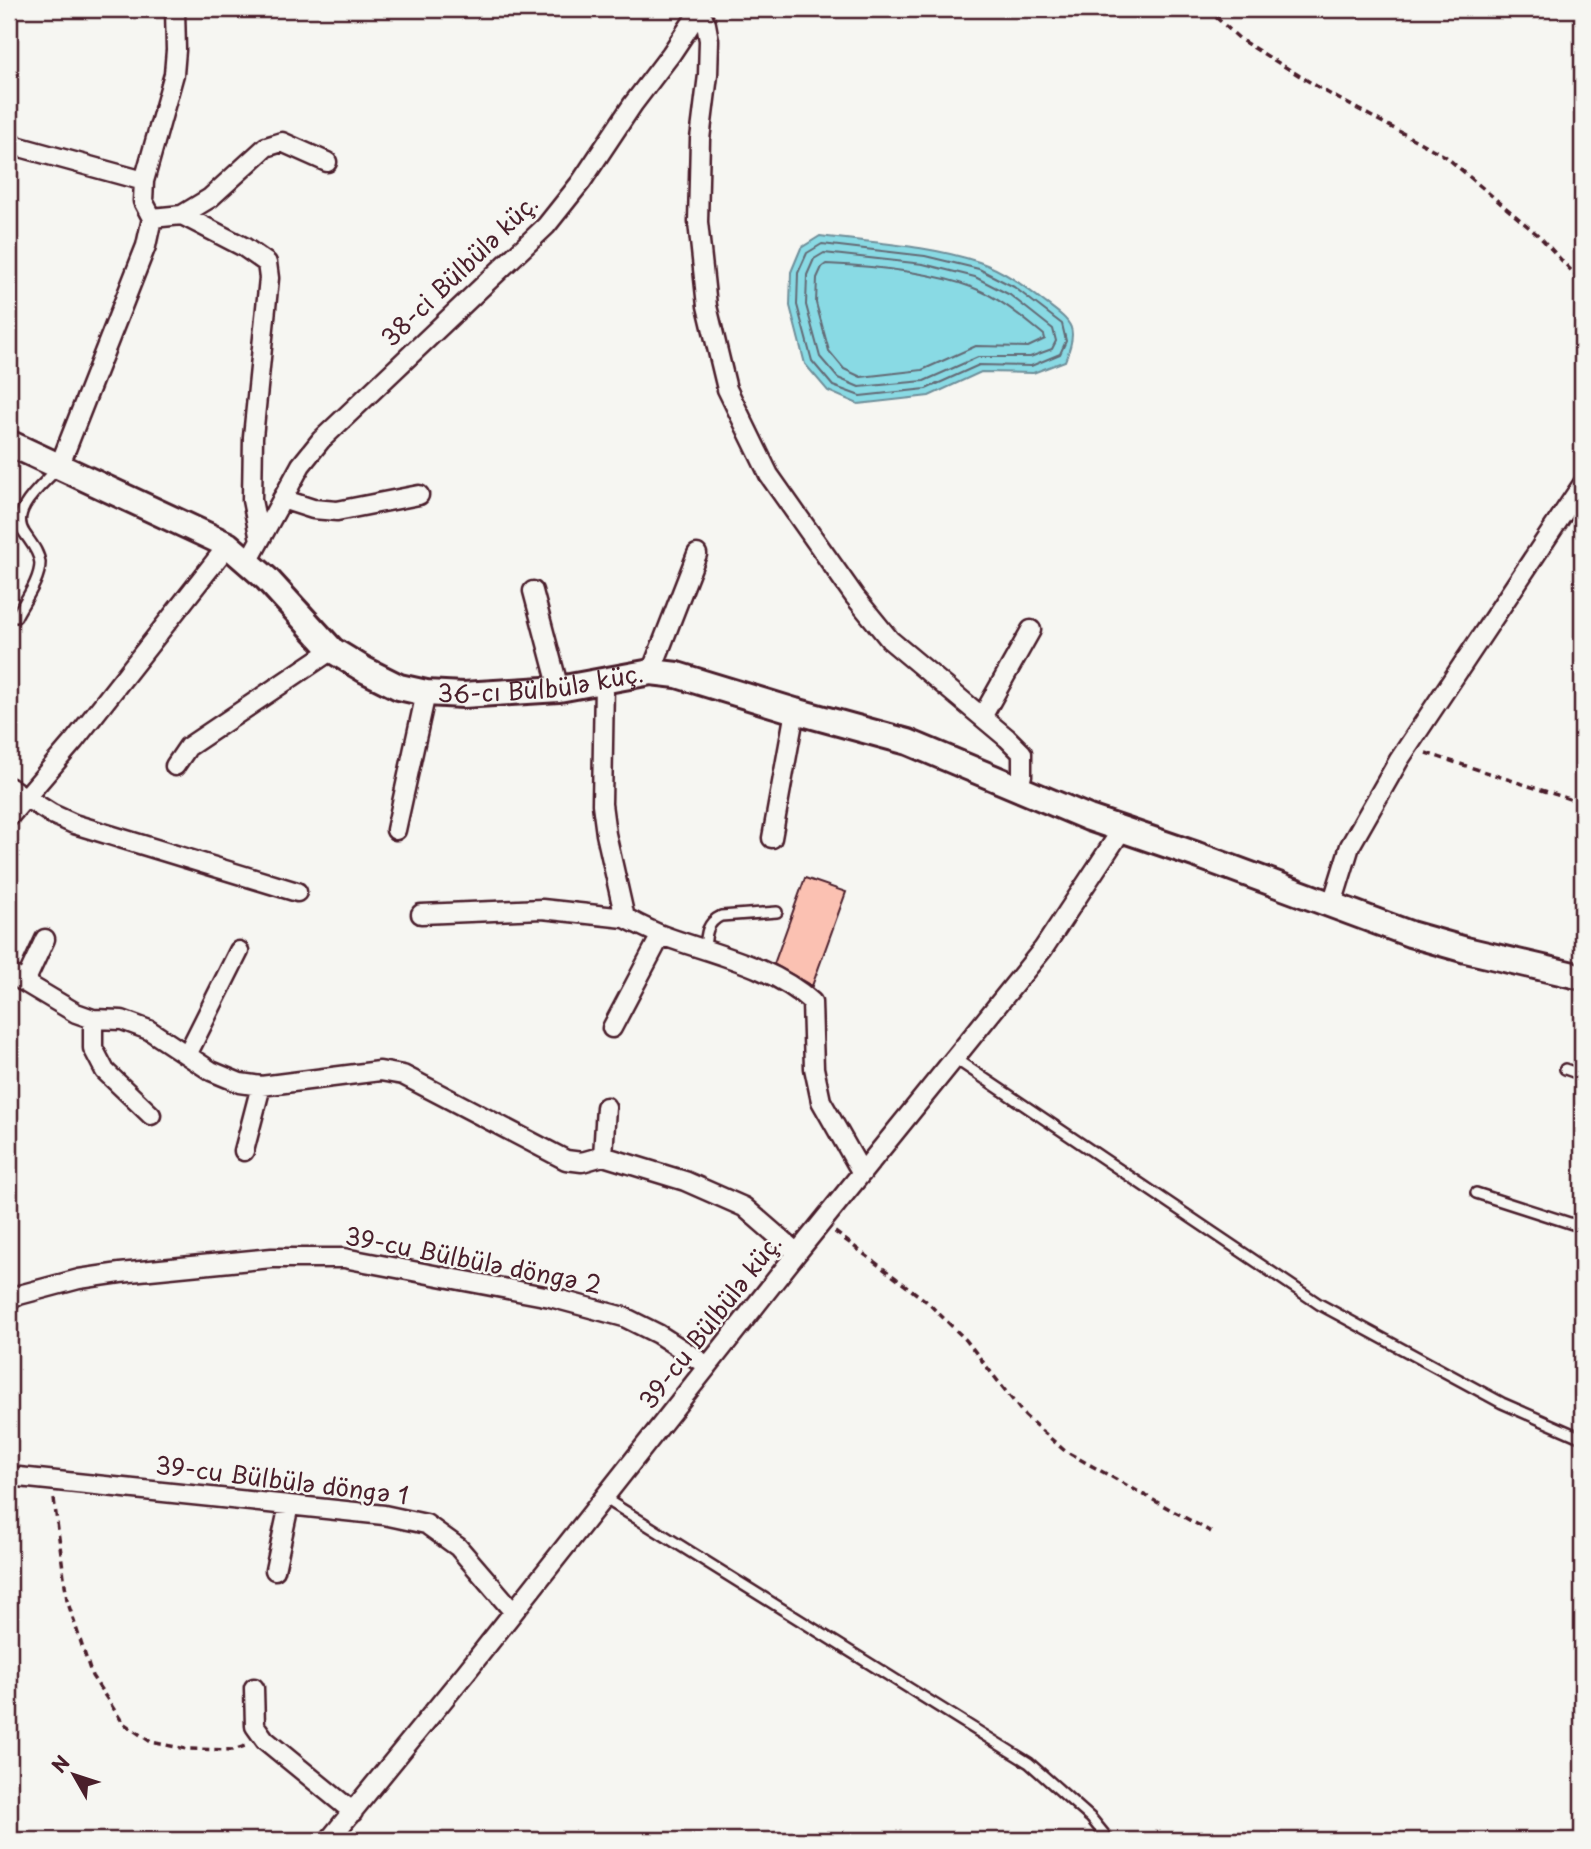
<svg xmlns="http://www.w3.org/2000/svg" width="1591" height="1849" font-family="'Playpen Sans',sans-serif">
<rect width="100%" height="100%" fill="#f6f6f2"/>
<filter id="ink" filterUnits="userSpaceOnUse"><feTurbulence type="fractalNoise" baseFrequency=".0143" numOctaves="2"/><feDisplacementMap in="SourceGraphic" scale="14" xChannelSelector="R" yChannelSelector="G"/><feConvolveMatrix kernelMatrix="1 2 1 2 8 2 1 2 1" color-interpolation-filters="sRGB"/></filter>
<g filter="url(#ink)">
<path fill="#89dae4" stroke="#708f9a" stroke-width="2" d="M820,236C873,243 929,245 979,262C1003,270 1024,286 1043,301C1071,322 1080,326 1065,361L1033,373L981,372L929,396L858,404L828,391L805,364L790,306L791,272L801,248Z"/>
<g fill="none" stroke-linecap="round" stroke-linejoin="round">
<path stroke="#636a75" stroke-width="2" d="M822,244L925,256L979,269L1014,287L1062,324L1066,341L1060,354L1031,366L979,365L926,389L860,396L833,386L812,361L797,305L798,273L807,253Z
M824,253L923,264L975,277L1010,295L1053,329L1056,341L1052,349L1030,357H978L924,381L859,387L838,378L820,357L806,305L807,275L814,259Z
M826,264C869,266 931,272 971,287C999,297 1022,317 1044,335L1045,339L1028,347L976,346L922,370L861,377L844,369L829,351L816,303L817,278L822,267Z"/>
</g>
<path fill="#fbc1b2" stroke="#4a1f2b" stroke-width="2" d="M805,878L846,892L812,986L774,964Z"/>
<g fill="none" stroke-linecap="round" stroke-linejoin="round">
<g stroke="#4a1f2b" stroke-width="14">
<path id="lane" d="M16,617C24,601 40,581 40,563C39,552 31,543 25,534C8,511 42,486 57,469
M705,950C706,935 706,923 721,916L777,912
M954,1058L1319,1304L1502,1403L1582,1438
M1565,1069L1582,1075
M1476,1193L1582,1227
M604,1498L1029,1763L1091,1818L1109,1840"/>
</g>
<g stroke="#4a1f2b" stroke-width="23">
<path id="street" d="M698,9L706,24L709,40L708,75L700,139L698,222L707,306L727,389L769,475L855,597L890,640L1007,738L1022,753V775L1019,787
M9,144L144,181L143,201L152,218L146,246L59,467
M144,181L174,74L176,50L175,9
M182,215L244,247L267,263L269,278L253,437L252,500L260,540
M152,218L182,215L210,198L266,147L282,142L327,162
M282,499L313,509L337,511L419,495
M248,562L301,465L321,440L546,226L581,182L633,104L671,54L701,9
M533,591L559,689
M651,672L697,554
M604,683L602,804L606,834L625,918C638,924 651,931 664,936C713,954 773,966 812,1002L814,1068L821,1101L862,1173
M982,717L1031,630
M175,766L188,747L332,650
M9,787L52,814L74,824L297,892
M9,817L74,741L228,545
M396,830L426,693
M772,838L795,711
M1332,904L1350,846L1399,760L1582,485
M421,914L542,909L625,918
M9,973L76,1013L93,1019L122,1020L149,1030L211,1071L240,1083L261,1086L380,1071L403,1075L566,1160L582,1162L603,1156L685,1181L744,1207L797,1253
M25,982L45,939
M93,1019V1048L105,1071L151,1115
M612,1028L661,935
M187,1055L239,951
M244,1151L261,1086
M603,1156L606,1107
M9,1300L19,1295L79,1279L120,1273L272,1258H344L550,1297L624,1317L658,1334L708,1366
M9,1476L384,1515L426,1524L458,1547L513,1611
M275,1570L289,1505
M254,1688L255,1726L265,1740L353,1812
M329,1840L467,1671L797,1253L1043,949L1123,828"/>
</g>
<g stroke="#4a1f2b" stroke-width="30">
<g id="secondary">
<path id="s1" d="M9,443L228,545L267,579L332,650L365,670L399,687L426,693L463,695L559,689L651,672L677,675L795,711L908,742L1089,818L1197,855L1410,934L1466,950L1582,977"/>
</g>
</g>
<path stroke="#4a1f2b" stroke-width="3.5" stroke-dasharray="7 5" stroke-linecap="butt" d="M1207,9L1241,40L1328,93L1445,156L1538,235L1582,282
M1426,753L1582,803
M835,1232L926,1301L966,1340L1025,1416L1065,1451L1211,1532
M54,1499L67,1600L92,1676L123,1723L151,1742L186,1749L233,1750L248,1745"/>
<use href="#lane" stroke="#f6f6f2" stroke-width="9"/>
<use href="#street" stroke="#f6f6f2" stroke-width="18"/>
<use href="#secondary" stroke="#f6f6f2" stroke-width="24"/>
</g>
</g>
<g text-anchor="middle" stroke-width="5" stroke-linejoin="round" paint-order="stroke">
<g font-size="24" fill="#4a1f2b" stroke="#f6f6f2">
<text transform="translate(460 271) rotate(-44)" y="8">38-ci Bülbülə küç.</text>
<text dy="8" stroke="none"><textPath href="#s1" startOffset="609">36-cı Bülbülə küç.</textPath></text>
<text transform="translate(473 1261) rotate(11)" y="8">39-cu Bülbülə döngə 2</text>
<text transform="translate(711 1322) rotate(-52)" y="8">39-cu Bülbülə küç.</text>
<text transform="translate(282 1481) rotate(7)" y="8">39-cu Bülbülə döngə 1</text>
</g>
</g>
<rect width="1591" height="1849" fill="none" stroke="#f6f6f2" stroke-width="35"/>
<rect x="18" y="18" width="1556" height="1814" fill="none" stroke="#4a1f2b" stroke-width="2.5" filter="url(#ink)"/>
<g transform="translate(74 1775) rotate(309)" stroke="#f6f6f2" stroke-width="5" paint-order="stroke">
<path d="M0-5L12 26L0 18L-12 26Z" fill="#4a1f2b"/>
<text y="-10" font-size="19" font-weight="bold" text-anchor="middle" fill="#4a1f2b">N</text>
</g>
</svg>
